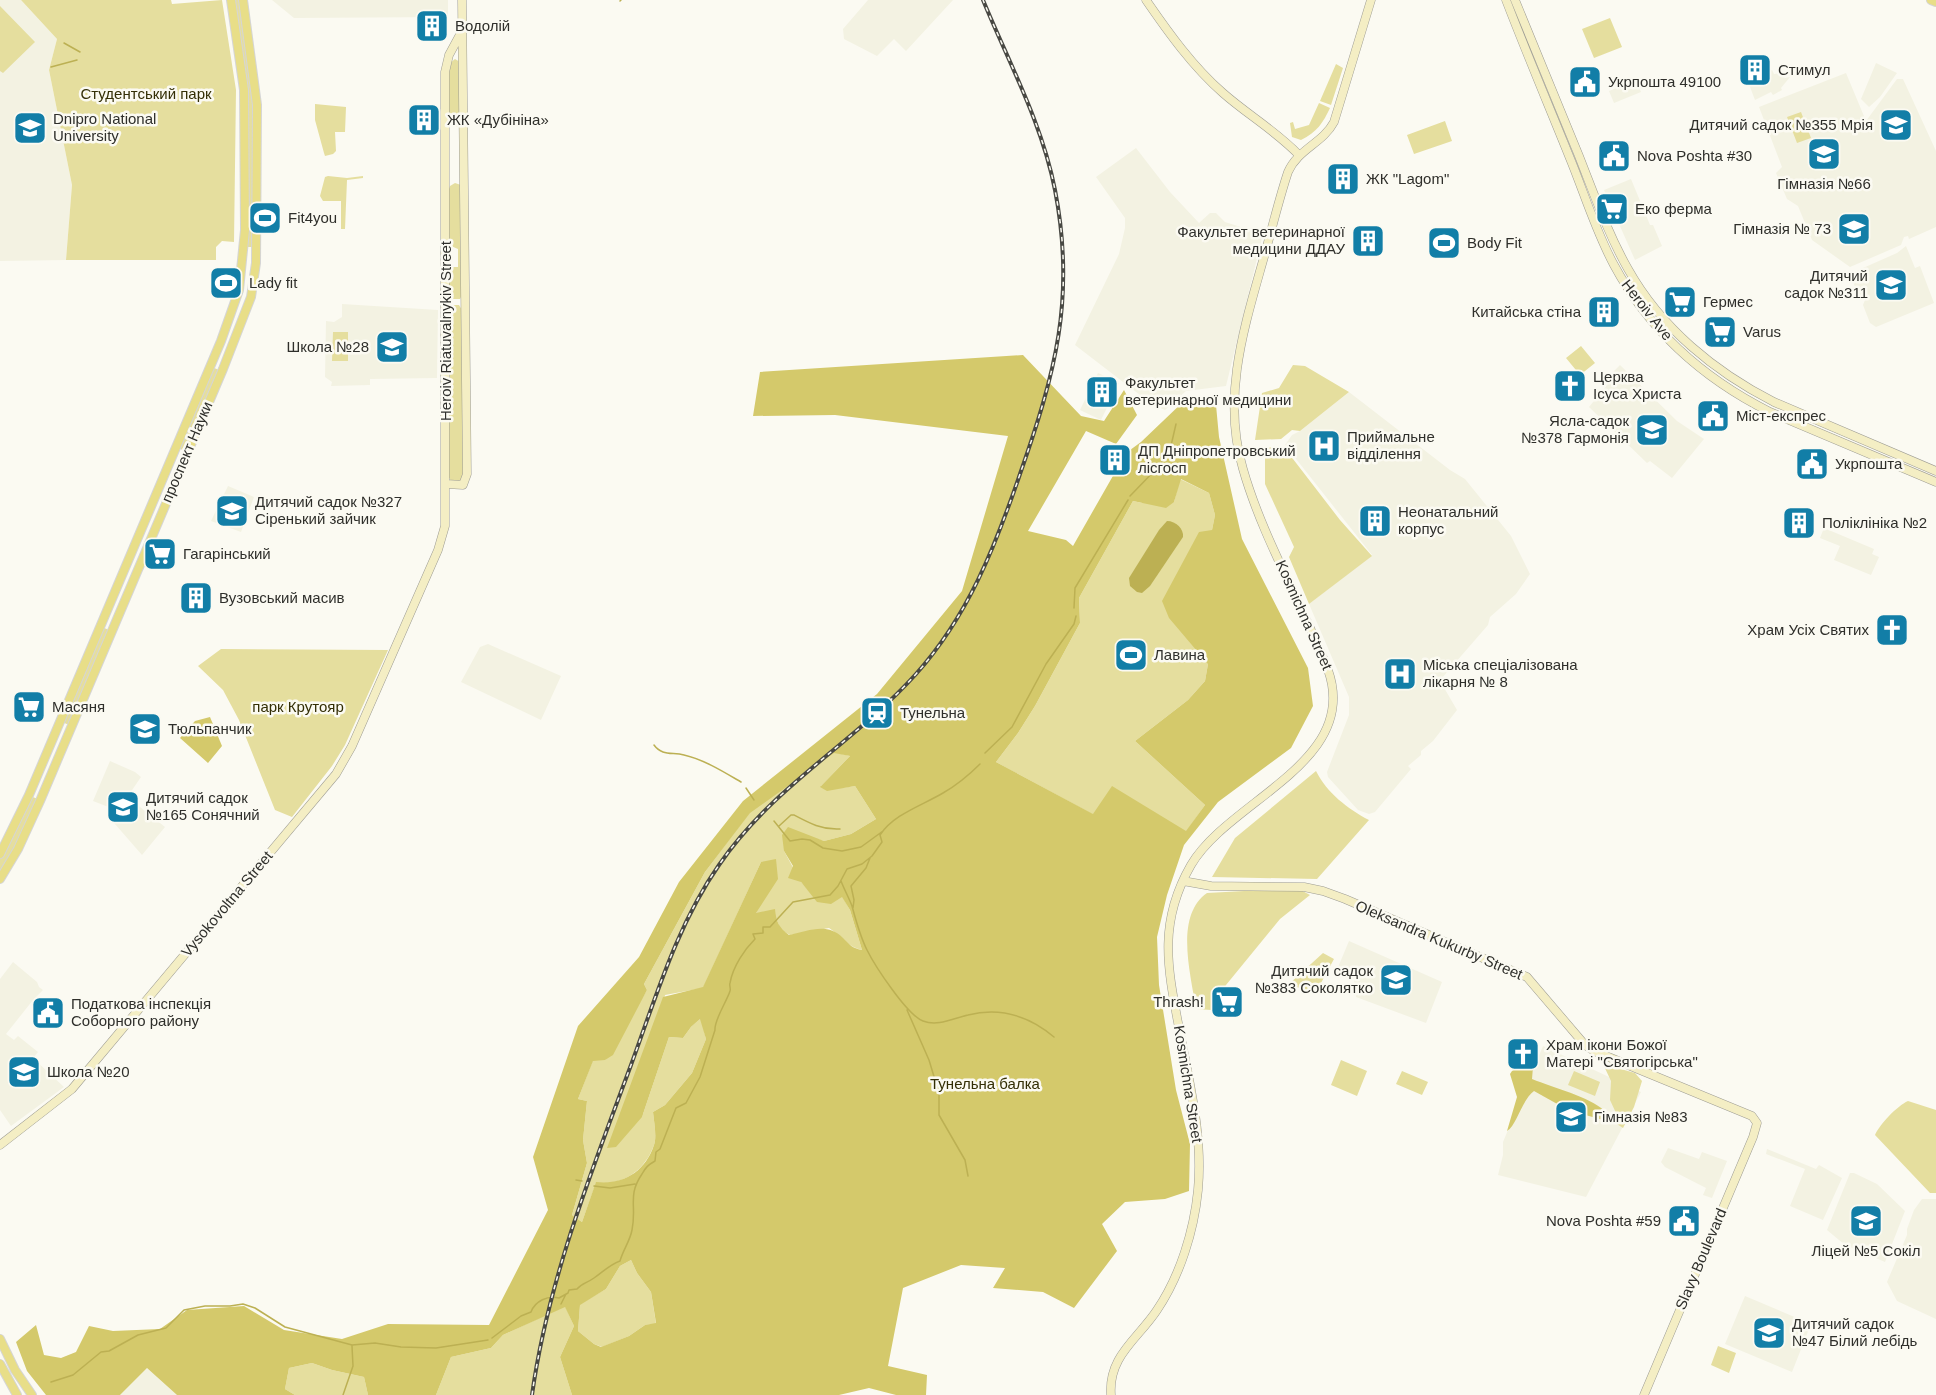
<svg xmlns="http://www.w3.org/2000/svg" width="1936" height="1395" font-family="Arial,sans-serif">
<rect width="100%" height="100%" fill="#fbfaf2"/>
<path fill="#f3f2e2" d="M0,0H21L57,39L49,70L72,185L66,260L0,261Z
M272,0H448V17L294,18Z
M868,0H953L906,51L894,39L877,56L844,39L843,29Z
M1876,63L1897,73L1880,97L1869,107L1861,99Z
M1772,70L1774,74L1782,73L1785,78L1790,77L1781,88L1782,90L1773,95L1771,92L1755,100L1747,79Z
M1846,73L1866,121L1897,79H1903L1936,151V227L1909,239L1908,236L1904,237L1901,245L1850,267L1812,240L1798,206L1787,199L1776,173L1782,167L1759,107Z
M1636,80L1641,92L1614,103L1609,91Z
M1136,148L1170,192L1199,223L1210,213H1216L1225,222L1263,234L1226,386L1186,391L1165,410L1153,405L1075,345L1119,254L1125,228V218L1096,177Z
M1631,179L1650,225H1653L1662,246L1635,260L1604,190Z
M1906,246L1915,268L1920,266L1934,303L1876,327L1870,323L1863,305L1865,300L1863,296L1858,294L1851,277L1854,272L1897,253Z
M342,304L438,310L437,378L370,379V385L331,386L332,382L325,377L326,321L334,322L342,317Z
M1620,365L1677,421L1704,439L1672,478L1650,461L1647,463L1589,407L1611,380V374Z
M1098,373L1119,383L1101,420L1080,410Z
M1349,392L1450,470L1465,479L1511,536L1530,574L1516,594L1490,617L1488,625L1442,678L1443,686L1457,710L1433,741L1421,751V755L1408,766L1411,769L1375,812L1369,814L1358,810L1328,777L1327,772L1349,715V697L1309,604L1372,555L1285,445L1292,435L1300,431Z
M228,486L254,497L241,532L211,521Z
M1824,528L1874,549L1872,554L1879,557L1871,575L1834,560L1840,546L1820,538Z
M488,644L561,676L541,720L461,682L480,647Z
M110,761L135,772L141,777L126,799L133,804L135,803L165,827L142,855L108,816L111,808L93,801Z
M1349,941L1442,982L1426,1023L1356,997L1354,979L1336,972Z
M13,962L37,982L39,987L43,990L33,1000L6,1034L14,1040L18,1036L38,1052L33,1058L64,1087L11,1126L0,1110V979Z
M1543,1046L1641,1092L1586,1197L1498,1175L1503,1155V1142Z
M1668,1148L1699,1159L1702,1152L1727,1161L1712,1198L1703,1195L1706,1188L1665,1167L1661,1162Z
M1767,1149L1816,1169L1819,1165L1842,1178L1823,1220L1790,1206L1805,1169L1766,1154Z
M1850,1173H1854L1877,1184L1905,1211L1885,1262L1845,1245L1827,1230Z
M1922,1199H1936V1319L1897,1301L1887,1282L1907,1235V1229L1914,1210Z
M1745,1296L1811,1324L1792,1372L1725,1344Z
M147,1368L177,1395H120Z"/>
<path fill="#e5de9e" d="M21,0H171L172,4L222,0L236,90L234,242L222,241L216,247V260H66L72,185L49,70L57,39Z
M234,0H240L254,101V247H246L247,135Z
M0,6L35,42L3,73L0,71Z
M1610,18L1622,47L1594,58L1582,29Z
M455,59L460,62V127L450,126L449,123V64Z
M1336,64L1343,68L1331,105L1320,101Z
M1319,103L1330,108C1323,123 1317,132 1301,140L1292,137L1290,123L1293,122L1295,129L1309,125Z
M315,104L346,107L345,132H335L336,151L333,154L325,156L324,153L315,120Z
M1801,112L1811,138L1797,143L1787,117Z
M1445,121L1452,141L1414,154L1407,135Z
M328,176L347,178L363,176V178L347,180L345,229H341V201H323L320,196L325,177Z
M455,183L461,185L462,295L460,299H452L449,291V267H458V249L451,246L449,238V189L450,186Z
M451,305H459L462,310L464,472L463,478L459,481H451L448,476Z
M333,332H348V361H332Z
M1581,346L1595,363L1580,375L1566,358Z
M1293,365L1305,366L1349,392L1300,431L1292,430L1281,439L1255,440L1262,393L1279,388Z
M212,367L219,370L185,451L178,448Z
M1283,446L1340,520L1372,556L1309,604L1289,557L1294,547L1265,484V448Z
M1180,479L1209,493L1215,515L1212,530L1208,664L1205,681L1188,700L1135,741L1205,805L1186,832L1112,787L1094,815L996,762L1018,733L1035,706L1080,623L1079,598L1133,501L1142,503L1174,502Z
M102,627L109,630L69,725L62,722Z
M221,649L388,650L345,745L332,766L292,817L275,810L239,720L223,690L198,666Z
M834,752L850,756L821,786L841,788L855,786L876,819L851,834L824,841L806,836L784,851L801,882L809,891L842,896L850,910L862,950C848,947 841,936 829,928L790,935L781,930L776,918L756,914L761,862L703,988L665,995L642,1117L669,1037L683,1038L691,1027L701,1018L706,1039L692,1073L665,1105L653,1112C654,1122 657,1137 654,1145C644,1172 623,1185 596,1183L582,1222L572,1215L587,1163L583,1140L587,1101L578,1099L593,1060H605L647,990L644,984L705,872L750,812Z
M1316,771C1327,793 1348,809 1369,820L1317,879L1212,877L1235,838Z
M30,796L38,799L16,848L2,871L0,870V858Z
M1297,888L1310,895L1280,919L1226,985L1211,1010L1196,1009C1191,975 1174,916 1207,893Z
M1323,953L1334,959L1315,994L1289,984Z
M1341,1060L1367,1071L1357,1096L1331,1085Z
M1603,1064L1635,1073L1642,1081L1634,1107L1623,1128L1614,1122L1616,1113L1610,1100L1611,1081Z
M1402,1071L1428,1082L1422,1095L1396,1084Z
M1574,1071L1600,1082L1595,1096L1568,1085Z
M1908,1101L1936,1110V1193H1930L1875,1135C1880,1124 1897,1106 1908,1101Z
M631,1260L637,1273L651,1292L656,1324L645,1325L629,1336L602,1347L594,1344L578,1331L580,1304L606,1289L620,1266Z
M565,1306L574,1326L560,1357L572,1395H436L451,1357L491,1348L503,1335Z
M1718,1346L1736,1353L1729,1373L1711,1365Z
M312,1363L332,1370L364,1377L368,1395H295L285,1389L289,1368Z"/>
<path fill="#d4c96b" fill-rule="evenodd" d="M1023,355L1081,416L1104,421L1124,390L1137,415L1116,444L1086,431L1028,531L1066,540L1073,546L1126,453L1141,442L1185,400L1216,405L1219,437L1242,539L1308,668L1313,706L1291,748L1218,802L1184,845L1167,895L1157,937L1159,985L1176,1090L1190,1144L1189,1191L1165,1199L1125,1202L1102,1224L1117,1251L1074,1308L1043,1292L993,1288L1005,1268L961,1265L903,1288L888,1366L927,1375L926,1395H896L869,1388L839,1395H572L560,1357L574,1326L565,1307L503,1335L491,1348L451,1357L436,1395H368L364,1377L332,1370L312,1363L289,1368L285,1389L295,1395H177L147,1368L120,1395H46L27,1371L16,1342L36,1325L44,1355L61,1358L76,1352L89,1326L113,1331L160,1329L187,1310L244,1306L284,1330L342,1339L388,1324L489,1325L548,1210L533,1157L578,1026L639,957L679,882L743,801L877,694L962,591L1008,436L835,415L753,416L760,372ZM1181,479L1209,493L1215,515L1212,530L1199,532L1162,601L1169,618L1208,664L1205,681L1188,700L1135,741L1205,805L1186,831L1112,786L1093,814L996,762L1018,733L1035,706L1080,623L1079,598L1133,501L1166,508L1174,502ZM834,753L850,756L820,787L827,791L855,786L876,819L851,834L824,841L788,827L782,835L784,851L793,866L788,878L801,882L817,902L831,904L842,897L850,910L862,950C852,948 850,945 843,938C827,922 809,931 789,935C779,928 776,921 775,909L756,913L778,879L776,859L761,862L703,987L663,997L607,1148L616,1147L642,1117L669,1037L683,1038L691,1027L700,1019L706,1039L692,1073L665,1105L653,1112C654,1122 657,1137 654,1145C645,1172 623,1185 596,1182L582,1222L572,1215L587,1163L583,1140L587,1101L578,1099L593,1061L605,1060L613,1055L647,990L644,984L705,872L750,813ZM631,1260L637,1273L651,1292L656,1323L645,1325L629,1336L601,1347L594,1344L578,1331L580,1305L606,1289L620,1266Z
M210,717L222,746L208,763L180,738L195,721Z
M1528,1064H1530L1533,1067L1532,1079C1554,1088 1588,1096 1605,1111L1603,1120L1568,1110L1534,1091C1521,1101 1517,1125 1507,1131L1517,1097L1510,1074L1512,1071Z"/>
<path fill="#bcb053" d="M1167,521C1176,521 1184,529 1183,537L1150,586L1142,593L1137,592L1130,586L1129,578L1159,530Z"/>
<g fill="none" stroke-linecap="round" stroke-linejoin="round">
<path stroke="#bcb053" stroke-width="1.5" d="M620,1L621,0
M64,43L80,52
M51,67L77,60
M1130,496L1160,465L1170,450L1176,424
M1074,608L1075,588L1128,500
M654,745C662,756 672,752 684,755C705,760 724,772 741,782
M985,753L1012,727L1046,664L1074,624L1076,616
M746,788L754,800
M774,821L790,841L802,839L810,840L823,848L842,851L861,847L883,831
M779,826L791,815H794C809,823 822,830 840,829
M841,881C844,889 849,898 852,906C856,921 860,936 867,950C875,966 907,1015 923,1021C938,1027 954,1018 968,1015C1000,1007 1029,1016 1054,1037
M853,908L854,900L851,886L866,868L870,858
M907,1010L929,1060L939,1093V1115L965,1160L968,1176
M576,1180L582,1181
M594,1186L610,1188L635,1184
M561,1304L566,1294
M492,1338L521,1316L531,1312C535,1301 548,1295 559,1298L568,1293L569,1290L577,1289C582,1283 587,1283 594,1278C603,1272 609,1265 620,1261C623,1250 630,1241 632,1230C637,1206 627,1196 642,1174C646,1167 648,1165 655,1161L656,1152L660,1149L676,1108L686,1103L700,1077L715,1030C714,1020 727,1001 730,991C731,989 729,985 730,983C733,966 745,949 755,939L753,934L763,933V927H770L793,902L830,895L838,886L847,869L862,864L872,856L882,842L880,835C894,814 921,806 943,793C957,785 969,775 980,764
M51,1382L73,1375L101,1352L109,1351L138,1335L166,1328L184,1310L205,1306H230L243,1304L255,1308L285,1327L352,1345L375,1343L401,1347L436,1348L488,1340
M343,1395L353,1366L352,1346"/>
<g stroke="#9d9c94" stroke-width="9">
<path id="secondary" d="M1146,0C1168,32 1193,67 1223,93C1248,115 1276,131 1299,155
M1506,0C1526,52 1548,104 1569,156C1584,192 1595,230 1614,265C1649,330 1704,379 1770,412L1936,482
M1515,0C1536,52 1558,104 1579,156C1594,194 1608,234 1628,269C1661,328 1715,372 1774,402L1936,471
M446,484L463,485L467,474L462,0
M1183,881L1211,886L1304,887L1323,891L1345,899L1527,977L1585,1045L1594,1051L1752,1116L1757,1123L1753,1137L1644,1395
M0,1145L72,1089L336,774L352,746L438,550L445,526V72L449,55L462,31
M1111,1395C1108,1356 1138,1339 1157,1310C1180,1276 1194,1231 1198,1190C1203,1137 1190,1085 1180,1033C1168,970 1157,924 1191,865C1229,800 1361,762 1328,670C1302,603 1263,539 1243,469C1222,399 1243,331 1262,264C1271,233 1278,202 1288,172C1298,149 1323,143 1334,122L1371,0"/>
</g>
<g stroke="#d5d5d5" stroke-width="10">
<path id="primary" d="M1931,0L1936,2
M0,854L29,795L221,341L239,290L245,230L244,90L231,0
M0,879L18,849L40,801L223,369L251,297L256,263L257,105L243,0
M0,1339L15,1370L32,1395
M0,1364L17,1395"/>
</g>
<use href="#secondary" stroke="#f4eec4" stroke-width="8"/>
<use href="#primary" stroke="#e8de88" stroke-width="8"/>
<g stroke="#484843" stroke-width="4">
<path id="rail" d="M532,1395C548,1280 591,1173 631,1065C656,997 677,925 719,865C774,785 853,744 916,674C968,616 995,547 1020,474C1055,374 1076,298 1055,190C1042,123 1009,63 983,0"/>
</g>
<use href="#rail" stroke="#fbfaf2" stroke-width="1.5" stroke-dasharray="4.5" stroke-linecap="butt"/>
</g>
<defs>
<g id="building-square" transform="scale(1.725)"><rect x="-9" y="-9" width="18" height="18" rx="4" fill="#127ea7" stroke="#fbfaf2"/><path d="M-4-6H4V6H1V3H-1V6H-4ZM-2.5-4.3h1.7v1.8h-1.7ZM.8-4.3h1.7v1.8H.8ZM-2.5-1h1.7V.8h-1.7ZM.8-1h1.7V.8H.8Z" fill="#fff"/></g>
<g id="civic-square" transform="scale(1.725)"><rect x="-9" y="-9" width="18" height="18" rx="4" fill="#127ea7" stroke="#fbfaf2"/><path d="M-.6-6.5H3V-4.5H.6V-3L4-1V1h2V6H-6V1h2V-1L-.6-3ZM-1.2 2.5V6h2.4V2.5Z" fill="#fff"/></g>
<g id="school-square" transform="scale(1.725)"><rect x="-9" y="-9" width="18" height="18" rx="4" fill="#127ea7" stroke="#fbfaf2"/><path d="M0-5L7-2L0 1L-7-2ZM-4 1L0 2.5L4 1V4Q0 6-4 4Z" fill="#fff"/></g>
<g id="university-square" transform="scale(1.725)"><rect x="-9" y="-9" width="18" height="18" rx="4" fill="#127ea7" stroke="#fbfaf2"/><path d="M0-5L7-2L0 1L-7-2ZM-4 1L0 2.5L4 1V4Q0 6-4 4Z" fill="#fff"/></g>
<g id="supermarket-square" transform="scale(1.725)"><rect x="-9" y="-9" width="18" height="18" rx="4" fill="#127ea7" stroke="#fbfaf2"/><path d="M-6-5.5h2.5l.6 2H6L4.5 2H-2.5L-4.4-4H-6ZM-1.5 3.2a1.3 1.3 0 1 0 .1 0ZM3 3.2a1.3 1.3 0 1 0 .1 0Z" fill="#fff"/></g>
<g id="stadium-square" transform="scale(1.725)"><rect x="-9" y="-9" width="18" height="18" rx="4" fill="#127ea7" stroke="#fbfaf2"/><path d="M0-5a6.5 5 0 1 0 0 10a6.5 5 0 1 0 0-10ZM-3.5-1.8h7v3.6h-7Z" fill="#fff"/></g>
<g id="church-square" transform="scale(1.725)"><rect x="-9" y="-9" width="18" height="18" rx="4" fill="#127ea7" stroke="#fbfaf2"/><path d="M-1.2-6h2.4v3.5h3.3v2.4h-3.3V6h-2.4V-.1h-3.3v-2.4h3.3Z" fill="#fff"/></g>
<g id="hospital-square" transform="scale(1.725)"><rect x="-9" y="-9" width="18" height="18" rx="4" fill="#127ea7" stroke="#fbfaf2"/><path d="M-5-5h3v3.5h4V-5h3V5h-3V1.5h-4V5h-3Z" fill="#fff"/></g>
<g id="station-square" transform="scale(1.725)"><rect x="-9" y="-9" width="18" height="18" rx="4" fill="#127ea7" stroke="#fbfaf2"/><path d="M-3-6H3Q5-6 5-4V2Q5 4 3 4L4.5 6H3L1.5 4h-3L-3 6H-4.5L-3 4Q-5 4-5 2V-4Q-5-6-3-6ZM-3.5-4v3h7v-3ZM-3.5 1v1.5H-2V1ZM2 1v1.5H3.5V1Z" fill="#fff"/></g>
</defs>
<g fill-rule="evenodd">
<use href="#building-square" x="432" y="26"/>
<use href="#building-square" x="1755" y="70"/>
<use href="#civic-square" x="1585" y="82"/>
<use href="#building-square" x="424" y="120"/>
<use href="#school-square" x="1896" y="125"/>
<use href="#university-square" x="30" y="128"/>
<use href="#school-square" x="1824" y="154"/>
<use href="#civic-square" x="1614" y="156"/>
<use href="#building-square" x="1343" y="179"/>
<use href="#supermarket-square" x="1612" y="209"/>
<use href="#stadium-square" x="265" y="218"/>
<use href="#school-square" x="1854" y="229"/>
<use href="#building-square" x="1368" y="241"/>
<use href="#stadium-square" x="1444" y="243"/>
<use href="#stadium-square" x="226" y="283"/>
<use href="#school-square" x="1891" y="285"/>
<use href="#supermarket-square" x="1680" y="302"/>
<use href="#building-square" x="1604" y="312"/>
<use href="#supermarket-square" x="1720" y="332"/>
<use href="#school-square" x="392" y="347"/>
<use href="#church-square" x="1570" y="386"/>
<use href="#building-square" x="1102" y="392"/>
<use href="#civic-square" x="1713" y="416"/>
<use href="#school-square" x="1652" y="430"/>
<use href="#hospital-square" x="1324" y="446"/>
<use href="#building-square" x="1115" y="460"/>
<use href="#civic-square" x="1812" y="464"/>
<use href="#school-square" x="232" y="511"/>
<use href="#building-square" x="1375" y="521"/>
<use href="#building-square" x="1799" y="523"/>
<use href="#supermarket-square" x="160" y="554"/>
<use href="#building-square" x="196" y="598"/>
<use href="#church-square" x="1892" y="630"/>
<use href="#stadium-square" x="1131" y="655"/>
<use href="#hospital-square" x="1400" y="674"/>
<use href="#supermarket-square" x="29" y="707"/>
<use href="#station-square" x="877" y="713"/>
<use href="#school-square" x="145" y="729"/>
<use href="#school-square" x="123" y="807"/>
<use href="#school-square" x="1396" y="980"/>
<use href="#supermarket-square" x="1227" y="1002"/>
<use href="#civic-square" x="48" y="1013"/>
<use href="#church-square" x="1523" y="1054"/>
<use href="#school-square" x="24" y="1072"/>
<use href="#school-square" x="1571" y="1117"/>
<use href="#civic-square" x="1684" y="1221"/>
<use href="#school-square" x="1866" y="1221"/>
<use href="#school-square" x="1769" y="1333"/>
</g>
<g text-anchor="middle" stroke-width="5" stroke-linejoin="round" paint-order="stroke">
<g font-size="15" fill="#2f2f2b" stroke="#fbfaf2" text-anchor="start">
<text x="455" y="31">Водолій</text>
<text x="1778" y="75">Стимул</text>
<text x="1608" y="87">Укрпошта 49100</text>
<text x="53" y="124">Dnipro National<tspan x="53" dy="17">University</tspan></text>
<text x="447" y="125">ЖК «Дубініна»</text>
<text x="1873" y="130" text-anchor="end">Дитячий садок №355 Мрія</text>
<text x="1637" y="161">Nova Poshta #30</text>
<text x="1366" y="184">ЖК "Lagom"</text>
<text x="1824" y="189" text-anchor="middle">Гімназія №66</text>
<text x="1635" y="214">Еко ферма</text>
<text x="288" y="223">Fit4you</text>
<text x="1831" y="234" text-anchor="end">Гімназія № 73</text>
<text x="1345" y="237" text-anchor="end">Факультет ветеринарної<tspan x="1345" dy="17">медицини ДДАУ</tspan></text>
<text x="1467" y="248">Body Fit</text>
<text x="1868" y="281" text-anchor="end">Дитячий<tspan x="1868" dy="17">садок №311</tspan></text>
<text x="249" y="288">Lady fit</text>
<text x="1703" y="307">Гермес</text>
<text x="1581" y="317" text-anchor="end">Китайська стіна</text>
<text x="1743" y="337">Varus</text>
<text x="369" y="352" text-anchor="end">Школа №28</text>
<text x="1593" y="382">Церква<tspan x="1593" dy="17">Ісуса Христа</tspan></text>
<text x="1125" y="388">Факультет<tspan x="1125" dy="17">ветеринарної медицини</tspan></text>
<text x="1736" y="421">Міст-експрес</text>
<text x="1629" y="426" text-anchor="end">Ясла-садок<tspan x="1629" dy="17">№378 Гармонія</tspan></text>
<text x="1347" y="442">Приймальне<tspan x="1347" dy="17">відділення</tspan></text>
<text x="1138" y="456">ДП Дніпропетровський<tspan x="1138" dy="17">лісгосп</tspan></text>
<text x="1835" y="469">Укрпошта</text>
<text x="255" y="507">Дитячий садок №327<tspan x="255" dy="17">Сіренький зайчик</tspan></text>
<text x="1398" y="517">Неонатальний<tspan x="1398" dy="17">корпус</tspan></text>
<text x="1822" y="528">Поліклініка №2</text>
<text x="183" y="559">Гагарінський</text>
<text x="219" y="603">Вузовський масив</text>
<text x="1869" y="635" text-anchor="end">Храм Усіх Святих</text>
<text x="1154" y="660">Лавина</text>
<text x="1423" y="670">Міська спеціалізована<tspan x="1423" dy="17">лікарня № 8</tspan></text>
<text x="52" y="712">Масяня</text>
<text x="900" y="718">Тунельна</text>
<text x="168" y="734">Тюльпанчик</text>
<text x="146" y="803">Дитячий садок<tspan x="146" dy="17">№165 Сонячний</tspan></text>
<text x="1373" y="976" text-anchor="end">Дитячий садок<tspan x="1373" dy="17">№383 Соколятко</tspan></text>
<text x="1204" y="1007" text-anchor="end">Thrash!</text>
<text x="71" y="1009">Податкова інспекція<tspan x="71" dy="17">Соборного району</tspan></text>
<text x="1546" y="1050">Храм ікони Божої<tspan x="1546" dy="17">Матері "Святогірська"</tspan></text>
<text x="47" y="1077">Школа №20</text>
<text x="1594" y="1122">Гімназія №83</text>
<text x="1661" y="1226" text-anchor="end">Nova Poshta #59</text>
<text x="1866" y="1256" text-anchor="middle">Ліцей №5 Сокіл</text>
<text x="1792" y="1329">Дитячий садок<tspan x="1792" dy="17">№47 Білий лебідь</tspan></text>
</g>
<g font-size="15" fill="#332e05" stroke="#fbfaf2">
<text x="146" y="99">Студентський парк</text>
<text x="298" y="712">парк Крутояр</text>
<text x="985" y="1089">Тунельна балка</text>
</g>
<g font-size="15" fill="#2f2f2b" stroke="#fbfaf2">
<text transform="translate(1647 310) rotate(52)" y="5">Heroiv Ave</text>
<text transform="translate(446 331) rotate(-90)" y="5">Heroiv Riatuvalnykiv Street</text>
<text transform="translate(187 452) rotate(-67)" y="5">проспект Науки</text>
<text transform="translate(1304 615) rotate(66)" y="5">Kosmichna Street</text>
<text transform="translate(227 904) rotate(-50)" y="5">Vysokovoltna Street</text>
<text transform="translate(1439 940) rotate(23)" y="5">Oleksandra Kukurby Street</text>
<text transform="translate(1188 1084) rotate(81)" y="5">Kosmichna Street</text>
<text transform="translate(1701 1259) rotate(-67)" y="5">Slavy Boulevard</text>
</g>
</g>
</svg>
